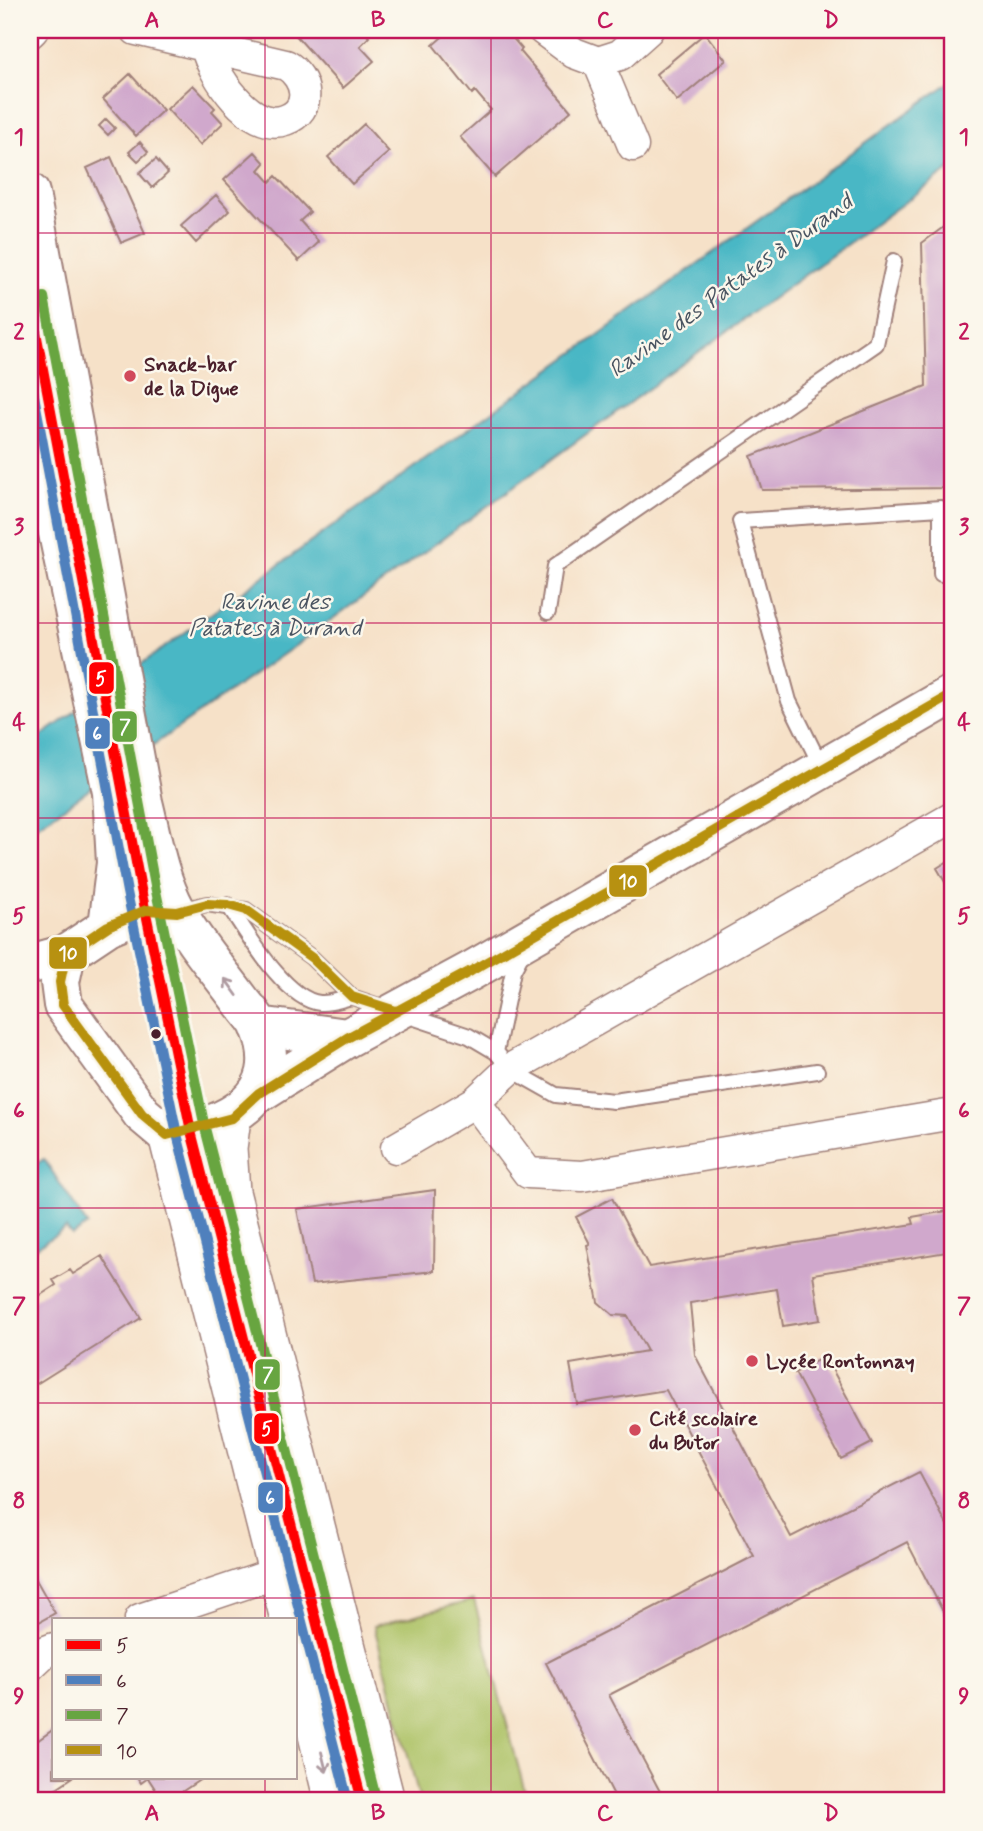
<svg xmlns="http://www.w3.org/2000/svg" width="983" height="1831" font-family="Mynerve,sans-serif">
<rect width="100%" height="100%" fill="#fbf7ec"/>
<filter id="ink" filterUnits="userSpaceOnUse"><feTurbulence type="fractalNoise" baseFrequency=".0143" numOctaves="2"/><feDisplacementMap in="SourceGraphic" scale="14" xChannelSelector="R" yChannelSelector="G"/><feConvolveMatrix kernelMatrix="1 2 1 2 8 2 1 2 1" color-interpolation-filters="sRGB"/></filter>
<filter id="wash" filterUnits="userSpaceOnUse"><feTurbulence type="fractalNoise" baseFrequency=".00686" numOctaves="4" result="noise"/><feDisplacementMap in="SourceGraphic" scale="28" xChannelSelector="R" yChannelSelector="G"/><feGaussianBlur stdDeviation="1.57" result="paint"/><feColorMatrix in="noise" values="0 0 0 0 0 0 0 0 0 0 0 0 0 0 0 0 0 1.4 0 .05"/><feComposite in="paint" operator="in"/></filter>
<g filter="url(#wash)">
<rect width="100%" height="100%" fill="#f6e1c8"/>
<path fill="#adc266" stroke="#7c7048" stroke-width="2" d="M474,1600L525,1792L490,1801H420L374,1626Z"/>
<path fill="#4ab7c5" stroke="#4a6b78" stroke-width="2" d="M953,80V167L298,644L30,831V744Z
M44,1159L87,1225L72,1235L66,1228L31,1251L30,1168Z"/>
<g id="blocks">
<path fill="#d0a8cc" d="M291,30H363L369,37L360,46L374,61L343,88Z
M450,30H506L522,49L520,51L571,111L495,177L460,137L491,110L475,91L472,94L433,45Z
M705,33L726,60L677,101L656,74Z
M130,74L163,110L136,136L103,99Z
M193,85L215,108L212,111L223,123L200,145L167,109Z
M106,119L115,128L108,135L99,126Z
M364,124L389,152L352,184L328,157Z
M140,142L148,152L138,161L129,152Z
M255,152L265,163L259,170L270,182L276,176L310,212L300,221L319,242L299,261L224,180Z
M111,157L145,233L121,243L87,168Z
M156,159L168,173L152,188L139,173Z
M216,195L230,211L196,243L181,226Z
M953,220V488L762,490L751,456L926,386L922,243Z
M953,858V896L937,868Z
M435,1190L434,1271L312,1284L297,1209Z
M612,1198L649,1267L914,1224L912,1217L953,1210V1251L813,1274L820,1320L783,1326L777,1289L690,1303L695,1355L791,1537L919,1472L953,1536V1631L907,1542L609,1695L665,1801H617L546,1663L754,1556L666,1390L577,1404L570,1364L647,1351L628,1316L613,1315L598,1302L587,1245L590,1244L576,1217Z
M102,1256L141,1318L30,1388V1302L56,1285L53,1280L70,1270L73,1274Z
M825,1356L872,1443L841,1459L795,1373Z
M30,1569L55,1613L30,1627Z
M54,1729V1777H73L52,1791L58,1799L54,1801H30V1746Z
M137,1777H204L168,1801H163L148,1778L141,1783Z"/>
</g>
</g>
<g filter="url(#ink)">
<use href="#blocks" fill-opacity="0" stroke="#a0807a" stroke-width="2"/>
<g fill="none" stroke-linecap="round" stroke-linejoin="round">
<g stroke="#a0807a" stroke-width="18">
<path id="service" d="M30,300L51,410
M548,612L555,566L876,344L894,261
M821,766L789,701L740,521L941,508V574
M131,836L191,1131L362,1801
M228,905C246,931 285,1000 320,1003C329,1004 343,999 352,997
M178,911L207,904L246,910L312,958L352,997L469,1036L496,1052L510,1069L556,1095L614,1101L817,1071
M496,1052L513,971L523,952"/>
</g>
<g stroke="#a0807a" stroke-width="33">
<path id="minor" d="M136,30L286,65C307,77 314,110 285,120C250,132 213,75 206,48
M543,30L574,53L598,62L620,55L648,30
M30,33L33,30
M598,62L633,146
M475,1102L528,1173L582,1176L953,1114
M396,1148L475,1102L510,1069L953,817
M140,1619L277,1573
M30,1666L46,1651L54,1648"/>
</g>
<g stroke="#a0807a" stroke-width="40">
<path id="tertiary" d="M232,1118L228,1148L231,1192L386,1801
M167,1135L289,1619
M296,1648L333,1801"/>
</g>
<g stroke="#a0807a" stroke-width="42">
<path id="secondary" d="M30,193L143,802C152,838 158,877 176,910C193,942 220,972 241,1001C247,1009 256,1018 260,1027C289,1098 225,1127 167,1135L142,1114L63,1005L60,982L66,954L108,926L146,910L177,912
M30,399L112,792L116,863L108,926
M30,964L66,954
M259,1026L347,1038
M259,1093L347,1038L471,971L953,694"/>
</g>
<use href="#service" stroke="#fff" stroke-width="14"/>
<use href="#minor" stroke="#fff" stroke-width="30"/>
<use href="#tertiary" stroke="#fff" stroke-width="37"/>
<use href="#secondary" stroke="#fff" stroke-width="38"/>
<g stroke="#fbf7ec" stroke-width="16">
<path id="bus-1" d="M30,300L141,889L191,1131L362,1801"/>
</g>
<g stroke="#fbf7ec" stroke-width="16">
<path id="bus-2" d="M30,374L127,892L177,1134L348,1801"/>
</g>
<g stroke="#fbf7ec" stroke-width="16">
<path id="bus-3" d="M44,297L155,886L205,1128L376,1798"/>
</g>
<g stroke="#fbf7ec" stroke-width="16">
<path id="bus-4" d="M396,1011L352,997L312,958L246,910L228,905L207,904L177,912L146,910L108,926L66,954L60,982L63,1005L142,1114L167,1135L232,1118L259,1093L347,1038L471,971L953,694"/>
</g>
<use href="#bus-1" stroke="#f00" stroke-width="10"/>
<use href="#bus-2" stroke="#4f80bd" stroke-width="10"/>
<use href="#bus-3" stroke="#67a541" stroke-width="10"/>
<use href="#bus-4" stroke="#b79111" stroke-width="10"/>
</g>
<defs><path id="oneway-shaft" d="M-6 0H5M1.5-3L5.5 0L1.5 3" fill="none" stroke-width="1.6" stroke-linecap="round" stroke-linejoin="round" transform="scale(1.75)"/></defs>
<g stroke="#ae9aa0">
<use href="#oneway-shaft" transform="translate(231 987) rotate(-126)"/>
<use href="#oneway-shaft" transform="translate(324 1762) rotate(76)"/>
</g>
</g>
<path fill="none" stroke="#c2185b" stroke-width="2" stroke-opacity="0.55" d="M265,30V1619M491,30V1801M718,30V1801M30,233H953M30,428H953M30,623H953M30,818H953M30,1013H953M30,1208H953M30,1403H953M30,1598H953M265,1777V1801"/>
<g fill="#d1495b" stroke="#fbf7ec" stroke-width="2.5">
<circle cx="130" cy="376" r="7"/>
<circle cx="752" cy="1361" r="7"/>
<circle cx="635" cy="1430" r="7"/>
</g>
<circle fill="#4a1f2b" stroke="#fbf7ec" stroke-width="2.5" cx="156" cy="1034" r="6"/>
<g text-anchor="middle" stroke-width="5" stroke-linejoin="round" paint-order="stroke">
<g font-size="21" font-weight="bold" fill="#4a1f2b" stroke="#fbf7ec" text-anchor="start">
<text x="144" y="371">Snack-bar<tspan x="144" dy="24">de la Digue</tspan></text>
<text x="766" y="1368">Lycée Rontonnay</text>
<text x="649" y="1425">Cité scolaire<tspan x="649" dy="24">du Butor</tspan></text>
</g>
<g font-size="23" font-style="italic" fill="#4a5461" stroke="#fbf7ec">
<text transform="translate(730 285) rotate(-36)" y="8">Ravine des Patates à Durand</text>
<text x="275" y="609">Ravine des<tspan x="275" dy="26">Patates à Durand</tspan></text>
</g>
</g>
<g stroke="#fbf7ec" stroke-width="2.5">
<rect x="88" y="661" width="27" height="34" rx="7" fill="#f00"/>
<rect x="111" y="710" width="27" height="33" rx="7" fill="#67a541"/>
<rect x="84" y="717" width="27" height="33" rx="7" fill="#4f80bd"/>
<rect x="608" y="864" width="40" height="34" rx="7" fill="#b79111"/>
<rect x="48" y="936" width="40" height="34" rx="7" fill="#b79111"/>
<rect x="254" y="1358" width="27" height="33" rx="7" fill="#67a541"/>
<rect x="253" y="1412" width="27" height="33" rx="7" fill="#f00"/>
<rect x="257" y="1481" width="27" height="33" rx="7" fill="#4f80bd"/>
</g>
<g font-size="19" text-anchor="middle" font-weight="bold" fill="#fff">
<text x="101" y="685">5</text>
<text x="125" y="733">7</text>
<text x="97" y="740">6</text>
<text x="628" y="888">10</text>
<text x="68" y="960">10</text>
<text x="268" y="1381">7</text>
<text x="267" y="1435">5</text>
<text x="270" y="1504">6</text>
</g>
<rect width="983" height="1831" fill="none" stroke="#fbf7ec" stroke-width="77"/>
<rect x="52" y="1618" width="245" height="161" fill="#fbf7ec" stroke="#b4a19f" stroke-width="2"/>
<rect x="66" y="1640" width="35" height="10" fill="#ff0000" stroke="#b4a19f" stroke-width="2"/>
<text x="116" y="1652" font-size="21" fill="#4a1f2b">5</text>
<rect x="66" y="1675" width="35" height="10" fill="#4f80bd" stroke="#b4a19f" stroke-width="2"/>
<text x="116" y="1688" font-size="21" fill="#4a1f2b">6</text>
<rect x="66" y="1710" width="35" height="10" fill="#67a541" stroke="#b4a19f" stroke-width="2"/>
<text x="116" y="1722" font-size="21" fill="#4a1f2b">7</text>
<rect x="66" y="1745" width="35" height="10" fill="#b79111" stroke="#b4a19f" stroke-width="2"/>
<text x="116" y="1758" font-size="21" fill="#4a1f2b">10</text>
<rect x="38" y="38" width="906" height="1754" fill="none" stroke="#c2185b" stroke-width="2.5"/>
<g font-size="23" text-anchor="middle" font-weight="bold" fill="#c2185b">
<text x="152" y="27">A</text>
<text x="378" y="27">B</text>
<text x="605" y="27">C</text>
<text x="831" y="27">D</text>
<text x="19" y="144">1</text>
<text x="964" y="144">1</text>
<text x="19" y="339">2</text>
<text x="964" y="339">2</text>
<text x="19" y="534">3</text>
<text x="964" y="534">3</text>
<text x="19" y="729">4</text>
<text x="964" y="729">4</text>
<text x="19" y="923">5</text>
<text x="964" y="923">5</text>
<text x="19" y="1118">6</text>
<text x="964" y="1118">6</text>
<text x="19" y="1313">7</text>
<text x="964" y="1313">7</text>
<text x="19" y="1508">8</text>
<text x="964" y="1508">8</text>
<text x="19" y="1703">9</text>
<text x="964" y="1703">9</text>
<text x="152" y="1820">A</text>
<text x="378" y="1820">B</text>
<text x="605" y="1820">C</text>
<text x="831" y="1820">D</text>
</g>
</svg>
